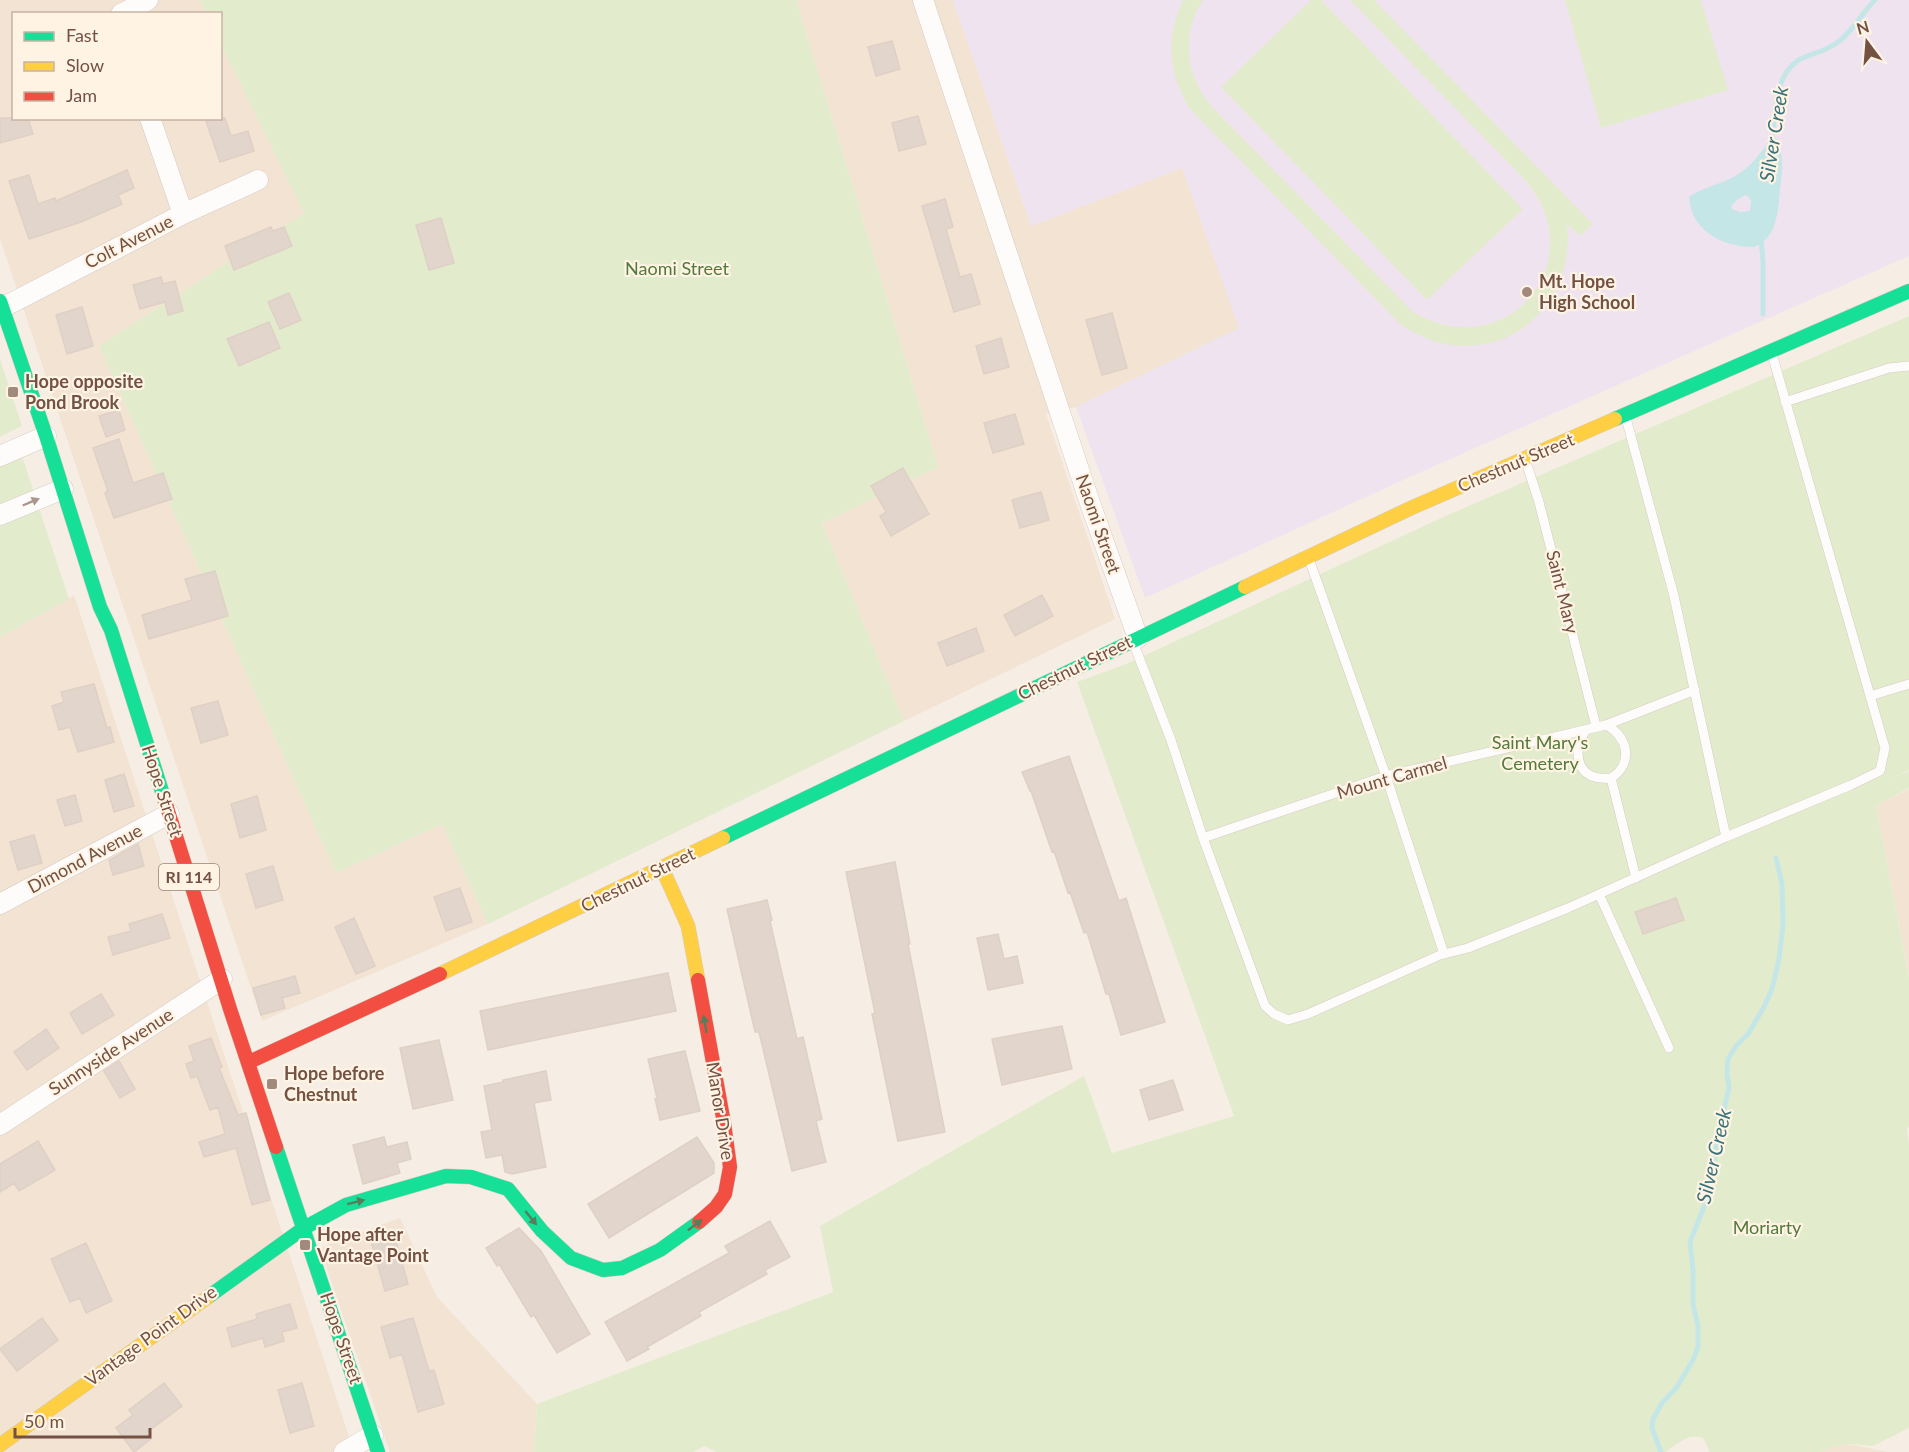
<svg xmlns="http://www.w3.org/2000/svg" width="1909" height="1452" font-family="Lato,sans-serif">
<rect width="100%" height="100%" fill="#f6eee4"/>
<path fill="#f2e3d3" d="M0,0H199L206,13L14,14V118H220L221,44L305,213L99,346L336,873L442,824L488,924L262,1021L0,239Z
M796,0H953L1031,226L1182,168L1240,328L1076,407L1046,414L1115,619L904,721L822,523L938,467Z
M74,595L354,1452H0V637Z
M1909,789V976L1876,806Z
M400,1218L437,1297L537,1404L534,1452H390L320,1249L329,1244Z
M1848,1444L1888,1452H1821L1830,1448Z"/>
<path fill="#f0e3f0" d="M953,0H1909V256L1412,476L1145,598L1076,407L1239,328L1182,168L1031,226Z"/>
<path fill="#e2eccd" d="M199,0H796L938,467L822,523L904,721L488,924L442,824L336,873L99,346L304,213L221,44L220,14L206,13Z
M1183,0H1203C1180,36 1186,77 1213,108L1412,311C1503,368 1595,264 1526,181L1350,0H1374L1593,224L1580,236L1567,224C1575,292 1524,354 1452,345C1433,343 1417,335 1401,325L1189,108C1168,71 1165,39 1183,0Z
M1311,0H1321L1523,209L1427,300L1221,87Z
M1565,0H1701L1728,90L1601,128Z
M1909,316V770L1892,778L1909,771V788L1876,806L1909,978V1126L1907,1129L1909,1144V1428L1873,1446L1849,1444L1830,1448L1821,1452H1710L1703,1438C1688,1433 1678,1443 1666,1452H716L705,1446L693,1452H534L537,1404L833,1292L820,1226L1084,1076L1112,1153L1234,1116L1077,682L1126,664L1450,514Z
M0,359L22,426L0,437Z
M16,438L69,599L0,637V446Z"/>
<path fill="#c5e6e6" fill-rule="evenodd" d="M1771,138L1778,139C1784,156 1782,173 1780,190C1778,211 1777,239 1754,247C1723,247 1691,231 1689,197C1700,189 1713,186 1725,181C1746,173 1759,156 1771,138ZM1745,195L1749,197L1751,201L1750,211L1740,212L1732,209L1731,206L1737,200Z"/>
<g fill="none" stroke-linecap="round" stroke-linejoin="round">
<path stroke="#c5e6e6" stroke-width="5" d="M1772,142C1775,116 1773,79 1797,61C1808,54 1824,52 1835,44C1852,33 1861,14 1875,0
M1761,238L1763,262V314
M1661,1452L1652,1428L1653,1419L1662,1403L1677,1387L1693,1360L1698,1347V1326L1693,1304V1270L1690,1242L1709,1194L1717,1142L1729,1087L1727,1074L1728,1059L1736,1046L1748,1034L1764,1007L1772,989L1779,959L1783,924L1782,884L1776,858"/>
</g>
<path fill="#e2d5cb" stroke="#dfd0c6" stroke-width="1.5" d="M892,41L900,69L876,76L868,47Z
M918,116L926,144L899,151L892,123Z
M0,118H28L33,134L0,143Z
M205,118H225L231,136L248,131L254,151L220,162Z
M127,170L134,188L118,195L122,204L81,222L29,239L9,181L29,175L38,204L55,198L56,201Z
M945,199L953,227L946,229L960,277L971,274L980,304L954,312L922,206Z
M441,218L454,263L429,270L416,225Z
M271,227L273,231L284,227L292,246L234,270L225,246Z
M161,277L163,284L175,281L183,311L168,315L165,302L140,309L133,285Z
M289,293L301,320L280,329L268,302Z
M82,307L93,346L67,354L56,315Z
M1112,313L1127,368L1102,375L1086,320Z
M269,322L280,348L239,366L227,339Z
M1001,338L1009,367L984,374L976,346Z
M119,410L125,430L106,437L99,416Z
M1015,414L1024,444L993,453L984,423Z
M119,439L133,483L163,473L172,499L114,518L105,493L108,491L93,448Z
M903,468L929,514L891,536L880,516L886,512L871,486Z
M1041,492L1049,520L1020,528L1012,500Z
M215,571L228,616L149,639L142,615L192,600L185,579Z
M1042,595L1053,616L1015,636L1004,615Z
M976,628L984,651L947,666L938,643Z
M94,684L107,728L110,727L114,742L78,752L70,727L59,730L52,706L64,702L61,692Z
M218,701L228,735L201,743L191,708Z
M1069,756L1119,901L1126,898L1165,1022L1121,1035L1109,994H1106L1087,932L1084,933L1070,892L1068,893L1054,851L1052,852L1031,791H1030L1022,772Z
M124,774L134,806L114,812L105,780Z
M75,795L82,821L65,826L57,800Z
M257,796L266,830L240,838L231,804Z
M34,835L42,863L18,870L10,842Z
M138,844L144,866L113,875L109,860Z
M895,862L910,944H908L945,1132L898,1141L872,1014L875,1013L846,872Z
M273,866L283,900L256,908L246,874Z
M460,888L472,922L446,931L434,897Z
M1676,898L1684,920L1643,934L1635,912Z
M767,900L772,920L770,921L797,1039L803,1037L822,1119L816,1121L826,1162L792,1171L759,1032H755L727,909Z
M162,914L170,938L113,955L108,937L131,931L129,924Z
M354,918L375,966L356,974L335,927Z
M998,934L1004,959L1017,956L1023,983L988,990L977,938Z
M668,973L676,1011L488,1050L480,1011Z
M295,976L300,993L282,998L285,1008L261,1015L253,988Z
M101,994L114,1015L82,1034L70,1013Z
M1062,1026L1072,1069L1002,1085L992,1039Z
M46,1029L59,1048L27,1070L14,1052Z
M211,1038L222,1067L219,1068L238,1115L246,1113L270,1200L252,1205L236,1148L204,1157L199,1142L225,1134L218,1107L210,1110L197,1076L191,1078L186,1064L194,1061L189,1046Z
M439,1040L453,1100L413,1109L400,1048Z
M685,1051L700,1111L660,1120L655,1099L657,1098L648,1059Z
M119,1061L135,1089L120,1098L104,1071Z
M546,1071L551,1100L534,1103L546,1167L512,1174L505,1172L502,1155L486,1158L481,1132L492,1130L484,1086L503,1082V1080Z
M1173,1080L1183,1110L1149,1120L1140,1090Z
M384,1137L387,1147L407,1142L411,1159L397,1163L400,1173L363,1184L353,1145Z
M697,1137L714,1163V1173L609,1238L588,1204Z
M38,1141L55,1170L19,1191L14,1183L0,1192V1164Z
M770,1221L790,1257L765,1270L767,1274L699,1312L701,1316L647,1347L649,1349L627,1361L605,1322L729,1253L725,1246Z
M519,1228L541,1251L590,1334L557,1353L534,1315L531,1317L499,1264L497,1266L486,1248Z
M394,1234L408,1284L385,1291L371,1241Z
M86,1243L112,1301L86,1313L80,1298L70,1302L51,1259Z
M290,1304L297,1328L282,1332L284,1341L265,1347L263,1338L232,1347L227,1328L257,1319L256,1314Z
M42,1318L58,1340L17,1371L0,1349Z
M413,1318L429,1371L434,1370L444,1404L418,1412L402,1354L390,1358L381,1327Z
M164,1383L182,1406L146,1433L151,1439L134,1452L116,1428L133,1415L129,1410Z
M302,1383L314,1426L290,1433L278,1390Z"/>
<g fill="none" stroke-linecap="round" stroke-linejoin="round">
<g stroke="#d7cbc2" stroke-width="10">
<path id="lane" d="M1785,402L1889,368L1909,366
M1526,462L1539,502L1596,726
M1309,559L1386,776L1444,954
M1133,642L1171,740L1203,838L1265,1006L1274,1014L1288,1020L1308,1014L1440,955L1468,948L1568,908L1726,837L1674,596L1626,418
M1870,696L1909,684
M1585,731C1571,756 1578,781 1611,778C1634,764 1628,736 1606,725
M1611,778L1636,878
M1726,837L1851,785L1880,771L1885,748L1772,354
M1203,838L1386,776L1606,725L1695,690
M1599,894L1669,1048"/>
</g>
<g stroke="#d7cbc2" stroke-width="21">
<path id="street" d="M923,0L1091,506L1138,638
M121,14L148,0
M150,118L183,214
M2,308L183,214L258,180
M0,456L46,436
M0,515L63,489
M0,904L169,814
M0,1125L222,979
M344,1452L373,1435"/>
</g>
<g stroke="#d6cac1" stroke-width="15">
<path id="fast" d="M0,301L46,436L100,607L111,630L165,801
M1615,419L1909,291
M723,838L1245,587
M276,1147L378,1452
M208,1297L304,1228L346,1205L446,1176L471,1177L508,1189L542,1231L571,1258L603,1270L622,1268L660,1250L699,1222"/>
</g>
<g stroke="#d6cac1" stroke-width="15">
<path id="slow" d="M1245,587L1411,508L1615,419
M662,868L688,926L698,980
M440,974L723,838
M0,1445L208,1297"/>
</g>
<g stroke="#d6cac1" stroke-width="15">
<path id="jam" d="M165,801L230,1009L276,1147
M698,980L724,1123L730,1167L725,1194L716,1207L699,1222
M249,1062L440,974"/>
</g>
<use href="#lane" stroke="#fefcfb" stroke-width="9"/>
<use href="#street" stroke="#fefcfb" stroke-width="20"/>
<use href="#fast" stroke="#16e098" stroke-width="14"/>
<use href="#slow" stroke="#ffcf43" stroke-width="14"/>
<use href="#jam" stroke="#f24e42" stroke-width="14"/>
</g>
<defs><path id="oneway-solid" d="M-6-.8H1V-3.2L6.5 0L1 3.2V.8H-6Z" transform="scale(1.5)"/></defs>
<use fill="#ab968d" href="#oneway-solid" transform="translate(31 502) rotate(-23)"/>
<g fill="#577d5d">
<use href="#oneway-solid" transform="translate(705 1024) rotate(-100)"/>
<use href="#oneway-solid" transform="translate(356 1202) rotate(-14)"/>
<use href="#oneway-solid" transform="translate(531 1218) rotate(51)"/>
<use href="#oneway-solid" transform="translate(695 1225) rotate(-37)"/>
</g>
<g fill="#a1897c" stroke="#fff3e4" stroke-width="2">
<circle cx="1527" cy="292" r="6"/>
<rect x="7" y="386" width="12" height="12" rx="3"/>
<rect x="266" y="1078" width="12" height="12" rx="3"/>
<rect x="299" y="1239" width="12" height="12" rx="3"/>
</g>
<g text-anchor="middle" stroke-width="4.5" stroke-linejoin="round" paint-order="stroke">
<rect fill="#fff3e4" stroke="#9d8274" stroke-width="1.5" x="159" y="864" width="60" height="26" rx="4.5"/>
<g font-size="16" font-weight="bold" fill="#735244">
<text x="189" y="883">RI 114</text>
</g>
<g font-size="18" fill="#735244" stroke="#fff3e4">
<text transform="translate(129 242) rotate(-27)" y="6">Colt Avenue</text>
<text transform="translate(1516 463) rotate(-23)" y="6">Chestnut Street</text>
<text transform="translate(1098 524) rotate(71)" y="6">Naomi Street</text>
<text transform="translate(1562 592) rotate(76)" y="6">Saint Mary</text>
<text transform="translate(1075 668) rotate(-26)" y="6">Chestnut Street</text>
<text transform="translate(1392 778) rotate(-16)" y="6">Mount Carmel</text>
<text transform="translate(162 791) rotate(72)" y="6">Hope Street</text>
<text transform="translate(85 859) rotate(-28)" y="6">Dimond Avenue</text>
<text transform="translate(638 880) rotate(-26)" y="6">Chestnut Street</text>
<text transform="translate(111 1052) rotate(-33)" y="6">Sunnyside Avenue</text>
<text transform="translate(720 1111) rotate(81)" y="6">Manor Drive</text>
<text transform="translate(151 1336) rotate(-36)" y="6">Vantage Point Drive</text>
<text transform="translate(341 1338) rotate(71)" y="6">Hope Street</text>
</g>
<g font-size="18" fill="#527a3c" stroke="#fff3e4">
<text x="677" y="275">Naomi Street</text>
<text x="1540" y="749">Saint Mary's<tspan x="1540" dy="21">Cemetery</tspan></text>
<text x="1767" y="1234">Moriarty</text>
</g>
<g font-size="18" font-weight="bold" fill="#735244" stroke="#fff3e4" text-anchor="start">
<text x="1539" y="288">Mt. Hope<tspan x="1539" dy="21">High School</tspan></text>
<text x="25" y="388">Hope opposite<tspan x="25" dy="21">Pond Brook</tspan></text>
<text x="284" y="1080">Hope before<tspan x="284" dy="21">Chestnut</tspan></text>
<text x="317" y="1241">Hope after<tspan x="317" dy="21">Vantage Point</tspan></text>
</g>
<g font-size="20" font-style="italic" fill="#38737b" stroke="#fff3e4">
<text transform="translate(1774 134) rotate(-81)" y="7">Silver Creek</text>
<text transform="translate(1714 1156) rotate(-77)" y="7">Silver Creek</text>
</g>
</g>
<rect x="12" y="12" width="210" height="108" fill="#fff3e4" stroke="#c7b3a4" stroke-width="1.5"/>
<rect x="24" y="32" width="30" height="9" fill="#16e098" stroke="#c7b3a4" stroke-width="1.5"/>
<text x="66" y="42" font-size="18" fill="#735244">Fast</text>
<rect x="24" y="62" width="30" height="9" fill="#ffcf43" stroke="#c7b3a4" stroke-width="1.5"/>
<text x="66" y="72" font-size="18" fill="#735244">Slow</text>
<rect x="24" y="92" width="30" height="9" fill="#f24e42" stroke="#c7b3a4" stroke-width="1.5"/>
<text x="66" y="102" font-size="18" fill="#735244">Jam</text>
<g transform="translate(1867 42) rotate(344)" stroke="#fff3e4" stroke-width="4.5" paint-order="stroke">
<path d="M0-4.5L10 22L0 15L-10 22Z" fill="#735244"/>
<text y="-9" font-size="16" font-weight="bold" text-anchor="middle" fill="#735244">N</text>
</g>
<path d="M15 1428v9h135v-9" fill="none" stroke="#735244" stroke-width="3"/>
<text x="24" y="1428" font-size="18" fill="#735244" stroke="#fff3e4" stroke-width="4.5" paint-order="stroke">50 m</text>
</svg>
